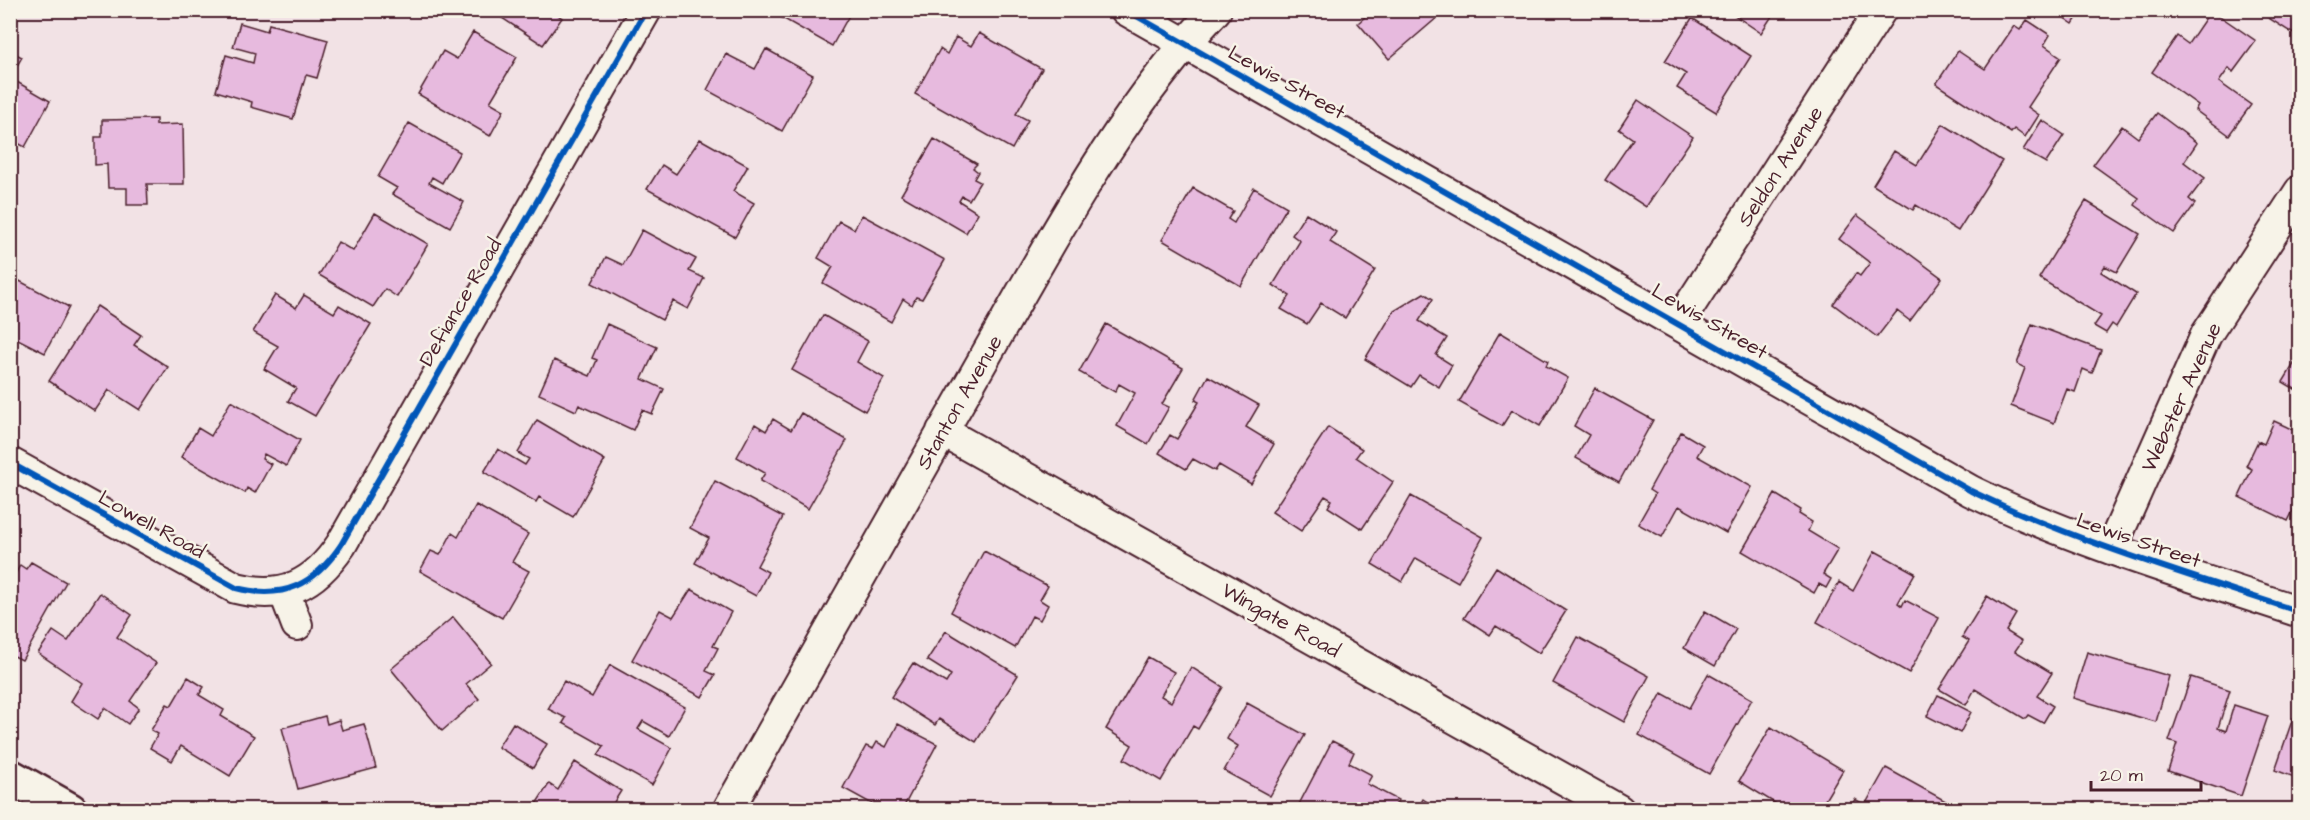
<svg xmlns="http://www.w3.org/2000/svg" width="2310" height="820" font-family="'Architects Daughter',sans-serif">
<rect width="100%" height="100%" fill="#f2e2e5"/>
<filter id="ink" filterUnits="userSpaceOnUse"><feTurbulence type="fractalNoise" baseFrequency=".0167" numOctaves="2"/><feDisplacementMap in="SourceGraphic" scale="12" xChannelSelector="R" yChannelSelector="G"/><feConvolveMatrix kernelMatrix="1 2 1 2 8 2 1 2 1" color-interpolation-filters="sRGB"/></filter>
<g filter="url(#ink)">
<path fill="#e7bade" stroke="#4a1f2b" stroke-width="1.5" d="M490,10H551L562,18L543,45Z
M768,10H852L832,46Z
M1373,10H1446L1389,59L1358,23Z
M1727,10H1776L1761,33Z
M2053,10H2082L2073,24Z
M2211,10L2256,41L2233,72L2229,68L2219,82L2251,105L2229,135L2195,110L2198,105L2152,72L2177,36L2188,44Z
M2249,10H2300V38L2261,13L2255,14Z
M1692,18L1751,56L1716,112L1677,88L1686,74L1665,61Z
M2027,20L2050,35L2044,45L2061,57L2028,107L2039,115L2025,137L2014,129L2011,133L1936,84L1958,51L1985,69L2014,26L2020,30Z
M240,23L267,31L269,24L328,40L317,78L306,75L293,119L251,107L252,102L216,91L226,55L253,63L255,53L233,47Z
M473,32L517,57L490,102L504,110L490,136L418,94L443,51L457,59Z
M979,33L1042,69L1016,114L1028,120L1012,149L915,94L940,49L947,54L956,37L971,46Z
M766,49L813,75L782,131L707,90L726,54L755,69Z
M10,51L22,57L10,78Z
M10,78L50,101L25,147L10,139Z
M1638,100L1693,137L1646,207L1605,180L1633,139L1619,129Z
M2157,113L2197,143L2184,162L2205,178L2189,199L2195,204L2174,233L2135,205L2139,198L2093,165L2122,126L2138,138Z
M156,119V125L183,124L184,184H147L148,205H127V188H108L107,164L95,165V137H102V120Z
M2042,120L2064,135L2046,163L2023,150Z
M409,123L460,152L442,183L432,177L429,183L464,202L450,227L392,194L397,188L378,177Z
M1943,124L2002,161L1958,231L1916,205L1913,210L1873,185L1894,151L1917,165Z
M700,139L748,166L733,191L754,203L735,237L647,189L662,165L676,174Z
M934,139L977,164L973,168L978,172L974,179L980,182L969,200L962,196L959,201L978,213L966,233L901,195Z
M1193,188L1233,211L1228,219L1234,223L1254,188L1287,207L1241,286L1162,240Z
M2086,201L2140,234L2117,272L2105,266L2101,272L2136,294L2116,327L2112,324L2106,333L2094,326L2101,316L2039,278Z
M375,213L428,244L397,297L385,289L373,307L319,275L338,242L353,251Z
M1306,213L1336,232L1330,242L1375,270L1345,318L1321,303L1307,324L1281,309L1290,296L1273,285L1300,241L1292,235Z
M862,215L945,260L922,299L916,297L912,305L903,299L891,322L823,283L833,267L818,258L839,221L854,229Z
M1857,215L1942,278L1910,321L1897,311L1877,337L1833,304L1856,273L1860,276L1870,263L1839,239Z
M642,230L696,259L689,271L704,278L688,309L673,301L662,320L592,283L606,257L623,265Z
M10,276L69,307L45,353L10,335Z
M1424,293L1433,299L1419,321L1447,338L1436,355L1452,365L1439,387L1419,375L1411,387L1365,359L1394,311Z
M275,295L296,308L304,295L334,313L339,305L371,324L315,416L288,401L296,388L264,369L278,346L253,332Z
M97,306L141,335L134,345L168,367L140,410L109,390L95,411L49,381Z
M823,315L868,341L857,362L884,378L865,411L792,370Z
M607,324L657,347L642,379L664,389L652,414L642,410L633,430L579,405L576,411L539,394L554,360L590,376L597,360L592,358Z
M1106,324L1183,368L1162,404L1169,407L1148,444L1117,426L1135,393L1119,384L1115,392L1079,372Z
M2032,324L2101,350L2092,373L2083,369L2075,392L2067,389L2054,423L2011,406L2025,368L2017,364Z
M1500,332L1548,361L1546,366L1568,378L1540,426L1512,410L1502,426L1459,402Z
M2300,354V392L2283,382Z
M1208,376L1259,405L1246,427L1274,444L1251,484L1219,465L1215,471L1193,459L1186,469L1159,453L1170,435L1177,439L1199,402L1195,400Z
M1595,388L1653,420L1619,482L1576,458L1589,435L1574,426Z
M231,401L300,440L286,466L264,454L262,459L271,464L255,493L247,488L245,493L181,457L198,428L211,436Z
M801,413L847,440L808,509L760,481L765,473L737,457L755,424L766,431L773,419L791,430Z
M537,420L605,460L573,517L539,497L536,502L484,472L498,449L525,465L529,459L518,453Z
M2274,421L2300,433V497L2288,521L2239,497L2252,469L2246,466L2258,441L2264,444Z
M1328,427L1362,449L1356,457L1393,482L1362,529L1328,507L1332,500L1325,496L1301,531L1272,512Z
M1681,432L1703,445L1697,456L1752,487L1726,533L1679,506L1662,537L1638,524L1655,494L1649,490Z
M715,481L783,517L757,566L768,572L756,596L695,563L709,538L690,528Z
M1775,494L1801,510L1799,514L1812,522L1808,531L1838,549L1823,574L1831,579L1826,588L1819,584L1814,593L1742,551Z
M1411,496L1483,537L1458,582L1416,558L1402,582L1372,564Z
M476,505L528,534L512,562L529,571L502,618L420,571L431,551L440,555L452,533L458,537Z
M984,551L1048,586L1040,600L1048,605L1040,620L1032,616L1015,648L951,612Z
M1875,551L1915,573L1898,603L1902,606L1905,600L1939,618L1909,673L1817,622L1839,582L1853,591Z
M31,562L66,582L22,660L10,654V575L14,577L20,565L26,569Z
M1496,567L1566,611L1539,653L1496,626L1490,635L1464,618Z
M691,589L731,612L713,646L718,648L706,671L715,675L702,697L632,660L660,610L673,617Z
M100,593L132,615L117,637L156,663L130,701L139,708L128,724L105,708L98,719L71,701L82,683L38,653L53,631L68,641Z
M1987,596L2016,614L2006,631L2022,641L2015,651L2052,673L2037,696L2053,706L2043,723L2028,715L2025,719L1975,689L1966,705L1939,689L1969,641L1962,637Z
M1705,611L1736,629L1715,666L1684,648Z
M453,617L491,663L466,684L479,699L442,731L391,669Z
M946,631L1018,675L976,742L939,719L935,725L891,697L913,663L946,683L951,675L927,660Z
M1578,637L1649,676L1624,722L1553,683Z
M2087,652L2169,676L2156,722L2073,698Z
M1148,657L1174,672L1161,696L1171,702L1191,667L1223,687L1198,729L1193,726L1161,781L1124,759L1132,745L1106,729Z
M610,665L685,707L669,736L643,721L638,729L672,748L652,785L598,755L604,746L563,723L566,718L548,709L564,681L592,697Z
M1708,674L1752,699L1709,774L1639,735L1662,693L1689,708Z
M188,677L204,687L199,695L224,710L221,716L254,736L230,776L181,746L172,761L150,748L158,734L151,730L167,704L171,706Z
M2191,677L2230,690L2218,728L2226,731L2234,705L2268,716L2241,796L2168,771L2177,744L2169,741Z
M1938,695L1971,712L1960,733L1927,716Z
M1247,703L1305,735L1270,796L1224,771L1238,746L1227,739Z
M325,716L327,724L339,720L342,730L364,724L376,768L298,789L282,728Z
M2293,718L2300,720V779L2275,770Z
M513,723L547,744L533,768L498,747Z
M898,724L937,744L902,810H883L843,788L866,746L873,749L877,742L886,747Z
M1771,727L1843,770L1819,810H1786L1739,781Z
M1332,741L1354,752L1349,763L1372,775L1367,784L1398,800L1393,810H1296Z
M575,762L621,791L609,810H538L534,807L549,784L558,790Z
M1886,768L1960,809L1849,810L1855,799L1865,805Z
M1423,799L1439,810H1417Z"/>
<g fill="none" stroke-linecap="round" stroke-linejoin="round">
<g stroke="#4a1f2b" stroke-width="34">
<path id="street" d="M1126,10L1971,491C2076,542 2189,575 2300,612
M1679,322L1881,10
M942,431L1619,810
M10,463L236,588C284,600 314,585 341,545L646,10
M2111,549L2206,335L2300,191
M284,591L297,625
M728,810C814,658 900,506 986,355C1055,235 1120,111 1216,10"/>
</g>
<g stroke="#4a1f2b" stroke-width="38">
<path id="secondary" d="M10,776L70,810"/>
</g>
<use href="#street" stroke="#f7f3e8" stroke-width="30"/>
<use href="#secondary" stroke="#f7f3e8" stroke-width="33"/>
<g stroke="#f7f3e8" stroke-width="10">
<path id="cycleway" d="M1126,10L1971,491C2076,542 2189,575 2300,612
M10,463L236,588C284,600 314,585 341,545L646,10"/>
</g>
<use href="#cycleway" stroke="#0057b8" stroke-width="6"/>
</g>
</g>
<g text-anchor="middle" stroke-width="5" stroke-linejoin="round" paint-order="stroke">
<g font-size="21" fill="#4a1f2b" stroke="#f7f3e8">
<text transform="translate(1287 82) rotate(29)" y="7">Lewis Street</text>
<text transform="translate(1780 166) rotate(-57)" y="7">Seldon Avenue</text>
<text transform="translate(460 302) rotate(-60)" y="7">Defiance Road</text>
<text transform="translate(1710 321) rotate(30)" y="7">Lewis Street</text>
<text transform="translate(2181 397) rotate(-65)" y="7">Webster Avenue</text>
<text transform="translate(959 402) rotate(-60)" y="7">Stanton Avenue</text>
<text transform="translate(152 524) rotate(29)" y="7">Lowell Road</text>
<text transform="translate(2139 540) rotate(19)" y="7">Lewis Street</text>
<text transform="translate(1281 620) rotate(29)" y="7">Wingate Road</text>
</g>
</g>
<rect width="2310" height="820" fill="none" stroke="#f7f3e8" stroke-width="36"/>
<rect x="18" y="18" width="2274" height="784" fill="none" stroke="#4a1f2b" stroke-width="2" filter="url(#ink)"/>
<path d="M2091 781v9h110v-9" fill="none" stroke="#4a1f2b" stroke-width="3"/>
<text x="2100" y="781" font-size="18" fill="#4a1f2b" stroke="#f7f3e8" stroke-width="4.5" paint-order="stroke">20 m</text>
</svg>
